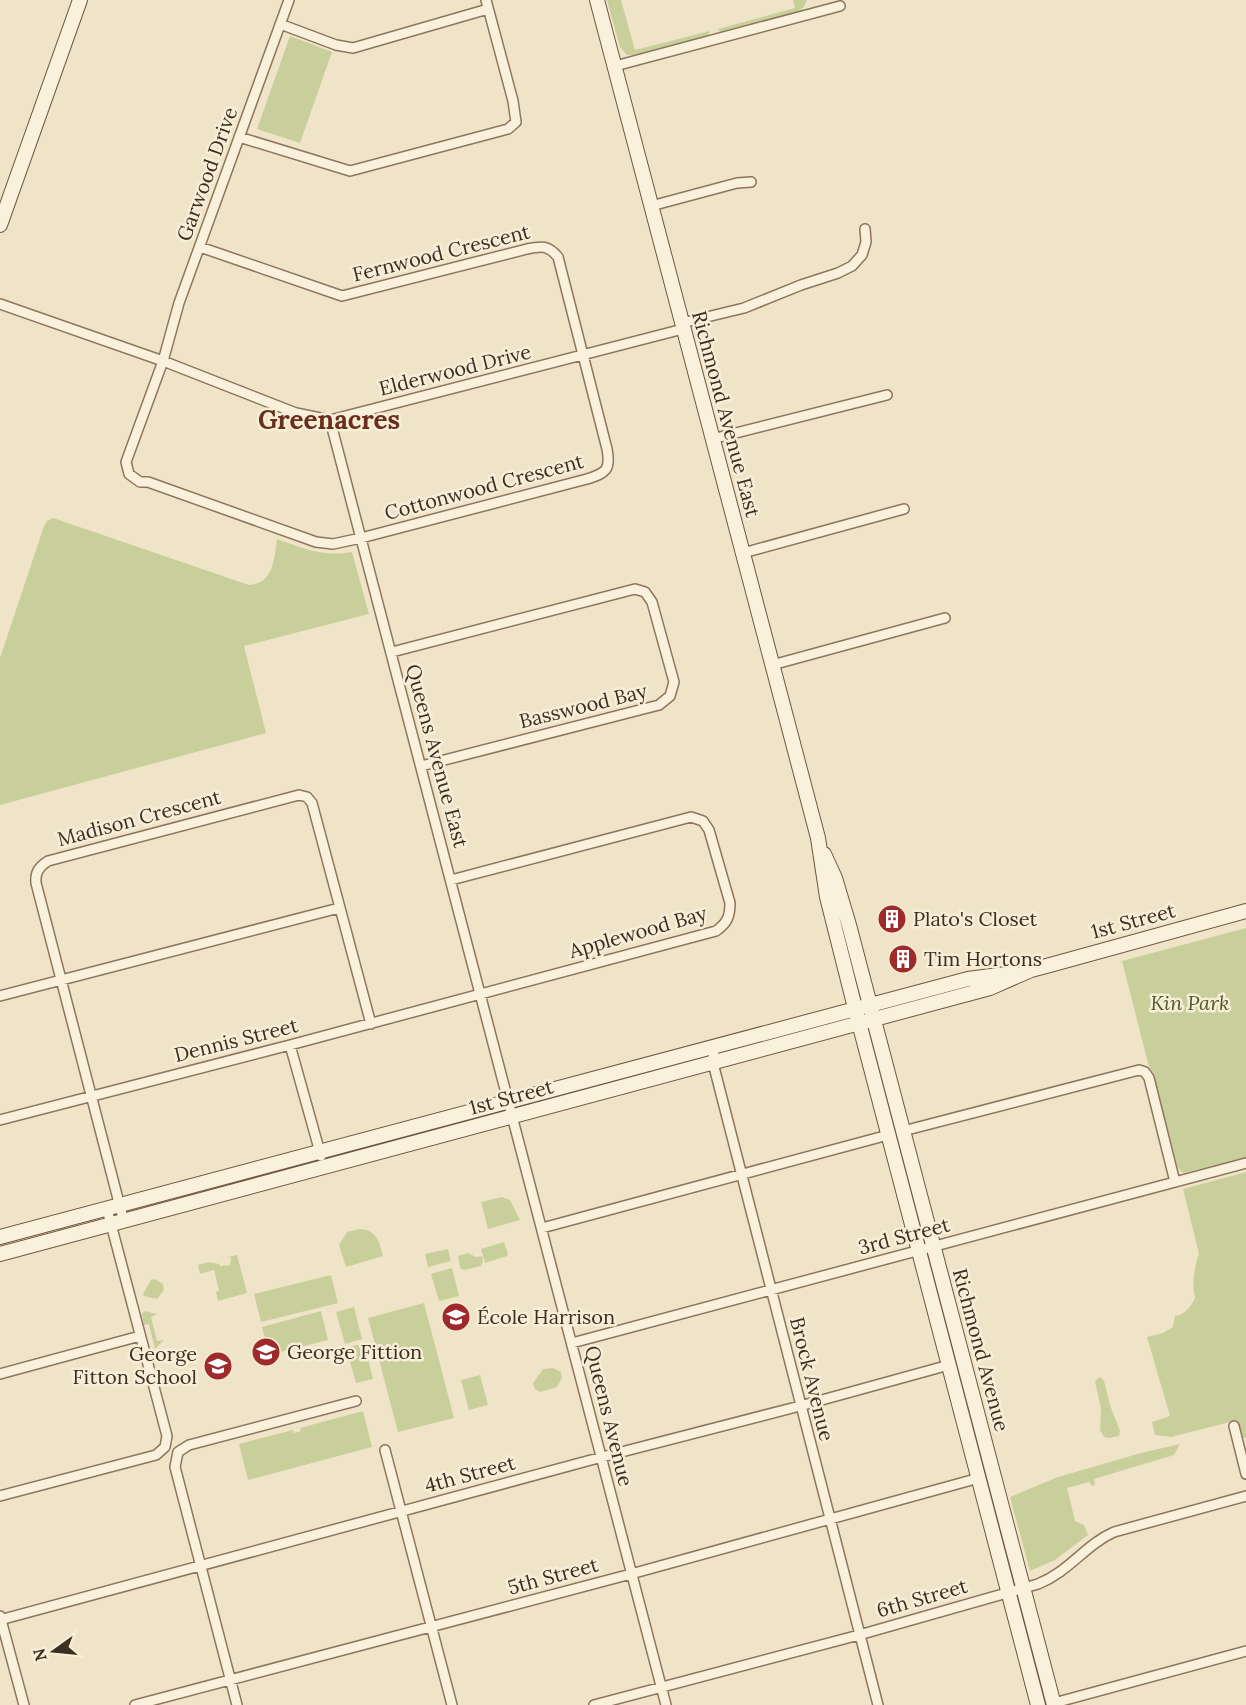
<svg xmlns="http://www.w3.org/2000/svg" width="1246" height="1705" font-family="Lora,serif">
<rect width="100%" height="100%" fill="#f0e4c8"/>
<path fill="#c9cf9b" d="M607,0H621L635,50L710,31L708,36L634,55H627L620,47Z
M793,0H807L803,8L797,12L720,32L718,29L795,8Z
M290,36L332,52L300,143L257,129Z
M53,518L249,585C274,583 274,559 277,539C305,549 322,557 352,552L369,614L244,646L266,733L0,805V658L44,526L47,521Z
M1246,928V1158L1183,1173L1178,1168L1153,1073L1149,1067L1122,961Z
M1246,1172V1438H1243L1238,1420L1171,1437L1155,1435L1152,1422L1170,1416L1147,1337L1163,1333L1173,1327L1175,1316C1184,1316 1191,1306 1195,1298C1192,1284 1194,1267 1199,1254L1183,1189Z
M502,1197L510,1200L520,1220L488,1229L481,1202Z
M359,1229C377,1230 379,1241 383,1256L346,1267L339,1245L347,1232Z
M504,1242L508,1254L507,1256L485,1263L481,1249Z
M448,1249L451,1261L428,1267L425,1254Z
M468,1253L476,1257L482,1256L483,1261L481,1266L464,1270L460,1268L458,1256Z
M237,1255L247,1293L218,1301L216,1292L219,1290L214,1270L200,1274L198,1265L208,1262L219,1264L220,1266L230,1265L231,1258L228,1257Z
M452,1268L459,1296L439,1301L431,1274Z
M331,1275L338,1303L261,1322L254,1294Z
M155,1279L163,1284L164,1290L157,1299L144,1296L143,1294L151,1280Z
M424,1303L454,1418L398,1432L368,1318Z
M354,1307L362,1339L345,1344L336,1312Z
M144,1311L157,1314L151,1317L157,1341L164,1340L155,1349L149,1324L144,1325L142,1314Z
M321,1311L328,1340L269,1355L262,1327Z
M364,1343L373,1379L356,1383L346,1348Z
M553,1368L561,1372L562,1378L557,1387L540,1392L535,1389L533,1383L543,1369Z
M480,1375L488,1405L469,1410L461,1380Z
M1100,1377L1104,1381L1110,1405L1120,1431L1119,1436L1109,1438L1104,1437L1100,1430L1101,1409L1095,1381Z
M363,1411L372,1447L248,1480L239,1444L293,1430L294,1433L301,1431L300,1428Z
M1180,1444L1174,1455L1094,1479L1095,1485L1092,1486L1089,1482L1067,1488L1075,1521L1084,1525L1088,1535L1055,1560L1030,1571L1010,1497L1058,1477L1141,1453Z"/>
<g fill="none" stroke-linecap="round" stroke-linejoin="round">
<g stroke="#8d765c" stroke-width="12">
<path id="street" d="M280,24L336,45L353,48L488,9
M615,66L840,6
M239,137L350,171L508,129L516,122L513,101L486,0
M651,206L737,183L751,182
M200,247L342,296L527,249C542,246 548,245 558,257L607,449C611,470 606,473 587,479L361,538L333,544L316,542L148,482H140L129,474L126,462L163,361L179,303L289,0
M0,304L163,361L296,413L330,420L683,329
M682,323L744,308L801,285L838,273L852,266L862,255L866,242L865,229
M330,420L666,1705
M712,439L887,395
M743,553L904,509
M392,652L635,589L645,592L652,602L674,682L670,696L659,705L421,766
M772,665L945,618
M0,996L339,908
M290,1045L321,1156
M714,1046L713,1063L878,1705
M0,1120L290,1045L716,931C727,923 730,917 730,903L709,830L703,821L691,817L451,880
M903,1131L1139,1070L1145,1072L1149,1078L1175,1182
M124,1222L36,883C35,872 39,867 48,861L299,795L307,797L312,803L371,1024
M542,1228L888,1135
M572,1343L1246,1163
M0,1374L140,1336
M1234,1426L1246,1474
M385,1450L452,1705
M0,1496L156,1455L165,1447L167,1436L107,1209
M0,1616L24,1705
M0,1620L602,1457L800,1406L949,1365
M1054,1703L1246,1651
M135,1705L631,1574L979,1478
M237,1705L175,1467L178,1452L189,1445L356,1401
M594,1705L859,1635L1038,1584C1070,1571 1085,1545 1114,1532L1246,1496"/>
</g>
<g stroke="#6f573f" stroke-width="16">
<path id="secondary" d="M597,0L818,838L827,897L852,996L1038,1705
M0,225L80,0
M824,854L835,878L849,925L1054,1705
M0,1237L968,979L1014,973
M0,1254L990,988L1031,970L1050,965L1246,911"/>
</g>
<use href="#street" stroke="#faf1dc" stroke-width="9"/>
<use href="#secondary" stroke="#faf1dc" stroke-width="14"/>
</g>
<defs>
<g id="building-disc" transform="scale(1.5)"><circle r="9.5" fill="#9e2a2b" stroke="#f7eed8"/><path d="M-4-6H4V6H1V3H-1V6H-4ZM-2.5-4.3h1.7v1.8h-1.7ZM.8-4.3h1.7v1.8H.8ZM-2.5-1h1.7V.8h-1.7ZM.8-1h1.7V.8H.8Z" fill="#fff"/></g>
<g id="school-disc" transform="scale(1.5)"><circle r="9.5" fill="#9e2a2b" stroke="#f7eed8"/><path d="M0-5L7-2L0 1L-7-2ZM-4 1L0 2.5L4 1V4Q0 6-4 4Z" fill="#fff"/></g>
</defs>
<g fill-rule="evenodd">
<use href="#building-disc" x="892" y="919"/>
<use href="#building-disc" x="903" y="959"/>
<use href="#school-disc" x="456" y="1317"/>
<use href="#school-disc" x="266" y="1352"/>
<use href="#school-disc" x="218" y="1366"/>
</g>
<g text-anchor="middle" stroke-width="5" stroke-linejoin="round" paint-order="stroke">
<g font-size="20" fill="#3d2e20" stroke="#f7eed8">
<text transform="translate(207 174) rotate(-70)" y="7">Garwood Drive</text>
<text transform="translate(441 253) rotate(-14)" y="7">Fernwood Crescent</text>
<text transform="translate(455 370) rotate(-14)" y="7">Elderwood Drive</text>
<text transform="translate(726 414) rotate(75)" y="7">Richmond Avenue East</text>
<text transform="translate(484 487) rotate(-15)" y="7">Cottonwood Crescent</text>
<text transform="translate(583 706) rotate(-14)" y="7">Basswood Bay</text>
<text transform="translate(437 756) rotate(75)" y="7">Queens Avenue East</text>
<text transform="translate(139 818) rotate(-15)" y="7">Madison Crescent</text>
<text transform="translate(1133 921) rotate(-15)" y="7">1st Street</text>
<text transform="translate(638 932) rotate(-16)" y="7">Applewood Bay</text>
<text transform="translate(236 1040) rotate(-14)" y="7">Dennis Street</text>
<text transform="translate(511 1097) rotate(-15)" y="7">1st Street</text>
<text transform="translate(904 1236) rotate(-15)" y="7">3rd Street</text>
<text transform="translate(981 1350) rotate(75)" y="7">Richmond Avenue</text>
<text transform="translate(812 1379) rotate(76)" y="7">Brock Avenue</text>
<text transform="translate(609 1416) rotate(76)" y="7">Queens Avenue</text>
<text transform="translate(470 1474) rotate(-15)" y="7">4th Street</text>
<text transform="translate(553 1576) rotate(-15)" y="7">5th Street</text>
<text transform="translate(922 1598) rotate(-16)" y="7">6th Street</text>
</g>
<g font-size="20" fill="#3d2e20" stroke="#f7eed8" text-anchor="start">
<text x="913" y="926">Plato's Closet</text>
<text x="924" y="966">Tim Hortons</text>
<text x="477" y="1324">École Harrison</text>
<text x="287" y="1359">George Fittion</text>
<text x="197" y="1361" text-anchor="end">George<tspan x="197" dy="23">Fitton School</tspan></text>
</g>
<g font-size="20" font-style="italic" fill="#4d5a26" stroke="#f7eed8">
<text x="1190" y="1010">Kin Park</text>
</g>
<g font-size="26" font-weight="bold" fill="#6b2e1e" stroke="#f7eed8">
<text x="329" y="429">Greenacres</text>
</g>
</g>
<g transform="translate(54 1651) rotate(255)" stroke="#f7eed8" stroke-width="4.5" paint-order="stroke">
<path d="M0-4.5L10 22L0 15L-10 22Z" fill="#3d2e20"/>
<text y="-9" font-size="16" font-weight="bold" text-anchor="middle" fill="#3d2e20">N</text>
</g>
</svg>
